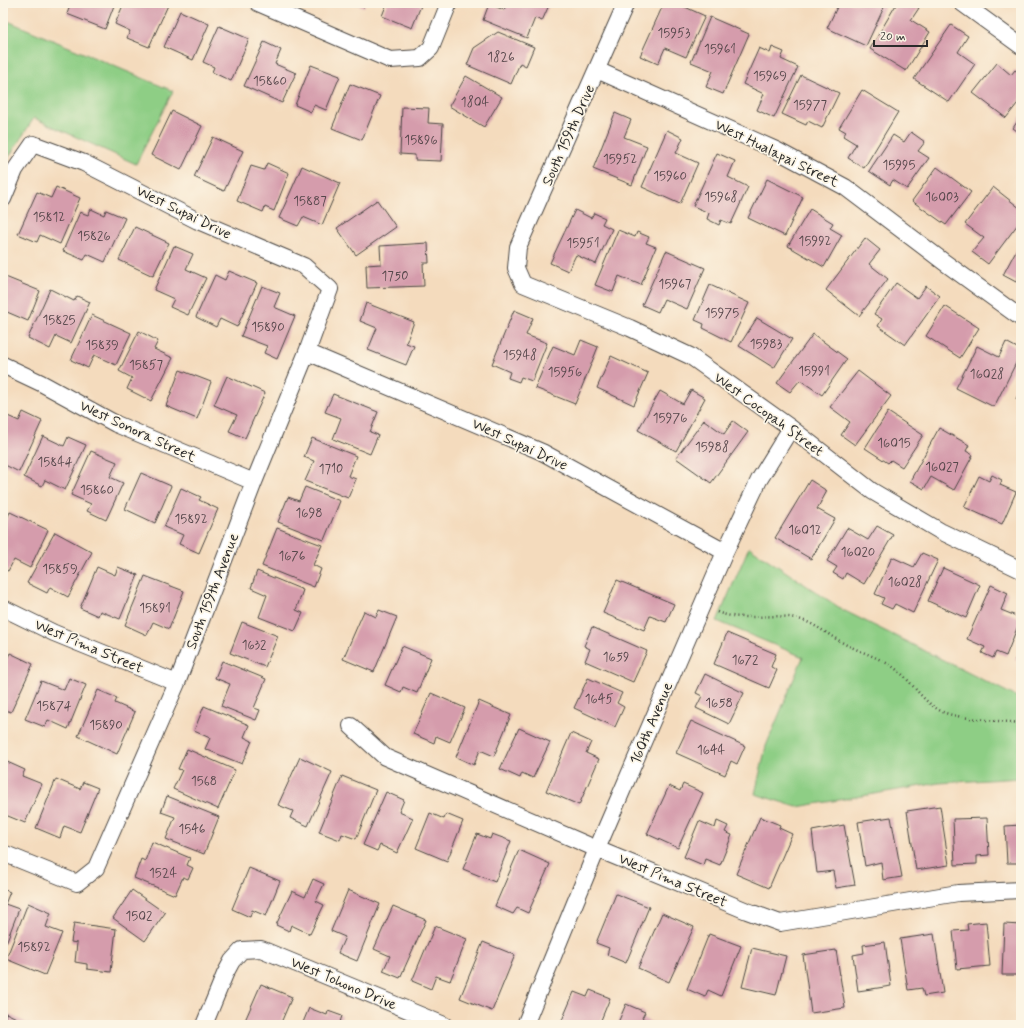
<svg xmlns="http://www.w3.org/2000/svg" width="1024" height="1028" font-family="Mynerve,sans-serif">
<rect width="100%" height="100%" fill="#fcf5e5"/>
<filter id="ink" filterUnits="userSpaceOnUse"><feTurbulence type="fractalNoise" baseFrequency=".025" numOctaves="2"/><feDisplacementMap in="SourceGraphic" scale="8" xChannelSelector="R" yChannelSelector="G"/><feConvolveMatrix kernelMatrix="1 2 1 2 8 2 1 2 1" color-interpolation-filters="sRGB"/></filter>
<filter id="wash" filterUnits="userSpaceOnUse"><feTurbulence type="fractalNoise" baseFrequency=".012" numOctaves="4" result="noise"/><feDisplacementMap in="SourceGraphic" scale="16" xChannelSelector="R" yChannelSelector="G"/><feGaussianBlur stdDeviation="0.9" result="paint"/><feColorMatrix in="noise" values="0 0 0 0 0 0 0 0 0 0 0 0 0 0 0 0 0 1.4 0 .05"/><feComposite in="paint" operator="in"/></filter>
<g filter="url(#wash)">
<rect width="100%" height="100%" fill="#f4dbbd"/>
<path fill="#8ece85" stroke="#5c7c58" d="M3,19L173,91L136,164L34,118L3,166Z
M749,547L843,610L1021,699V778L939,783L797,807L755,794L766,746L803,657L717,621Z"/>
<g id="blocks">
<path fill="#d59cac" d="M71,3H115L105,29L67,14Z
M124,3H169L149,47L127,38L130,31L115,24Z
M353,3H366L364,7Z
M387,3H422L412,28L382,16Z
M507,3H550L542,21L535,18L527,38L483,20L489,4L504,10Z
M664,3H676L705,16L686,57L665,48L658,64L640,56Z
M839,3H886L866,46L827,28Z
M897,3H911L919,8L911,20L930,32L906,71L870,49Z
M180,11L209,24L193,60L164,47Z
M710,17L749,34L723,94L706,87L713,71L691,62Z
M951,25L968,36L958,52L975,64L949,102L914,79Z
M219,26L249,39L231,81L212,72L214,67L203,62Z
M498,32L534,47L526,66L520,63L511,84L467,65L474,48Z
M264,42L281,50L275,64L296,73L282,103L244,86Z
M772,47L784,52L781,59L798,67L774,118L757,110L764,94L743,84L759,48L770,53Z
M997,63L1011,75L1015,70L1021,74V99L1006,118L973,93Z
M311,65L340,76L326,110L314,105L311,112L295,105Z
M801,75L839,93L822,128L808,121L806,125L782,114Z
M466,76L502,97L484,127L449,106Z
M350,84L380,96L362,140L332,128Z
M862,90L898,112L864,168L848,158L856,144L843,136L846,132L839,128Z
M402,107L429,108L428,123L443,124L441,161L415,160V155L400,154Z
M172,111L202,126L181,170L151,155Z
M615,113L631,120L624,137L647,146L632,185L593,169Z
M1021,116V134L1013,128Z
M667,130L683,138L676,153L698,163L680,204L642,187Z
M911,132L925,142L918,151L929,158L907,189L893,180L890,185L869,171L893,135L904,142Z
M213,137L243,151L224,191L194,177Z
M717,153L735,161L728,177L748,187L731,224L721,220L719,225L707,219L709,213L693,206Z
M267,163L289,173L274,211L265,207L263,212L237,201L251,166L264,170Z
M302,166L340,183L322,225L303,217L298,226L279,218Z
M937,167L971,192L946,225L912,201Z
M767,179L803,197L785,236L748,218Z
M56,187L80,198L60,244L40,235L37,242L18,234L37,192L51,198Z
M993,187L1021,209V220L988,264L972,252L984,238L965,224Z
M377,200L396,227L356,255L337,228Z
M91,209L104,215L106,210L125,218L105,262L87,254L84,260L63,251L80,212L88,215Z
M810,209L833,223L830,228L842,235L824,267L788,246Z
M575,210L591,218L594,213L605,218L602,224L612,229L596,264L576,255L568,271L550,263Z
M135,227L169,243L153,276L119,260Z
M618,230L635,237L637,232L649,237L646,243L656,247L641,285L619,276L613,292L595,285Z
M865,238L880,250L869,264L888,279L859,316L826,290Z
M1021,241V273L1016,282L1003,275Z
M428,243L429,263H423L424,286L367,288L366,265L381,264L380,246Z
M174,246L193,254L186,269L206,278L188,315L170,307L174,299L154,290Z
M666,251L705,268L687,309L664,299L658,312L642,305Z
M229,271L257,283L237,327L220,319L216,327L196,317L215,275L225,280Z
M3,276L40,291L28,321L7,312L3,321Z
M896,283L917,298L926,286L940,296L905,345L878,326L882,319L874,314Z
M710,285L749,303L731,342L703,328L704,324L695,320Z
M262,286L280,293L274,307L295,316L277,359L264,353L267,346L241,336Z
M50,289L74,301L77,296L90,302L71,343L56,336L50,349L28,338Z
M366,303L414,322L406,343L414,346L406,365L368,350L377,328L360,321Z
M945,306L979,328L960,358L926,336Z
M514,310L533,318L526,335L547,343L532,381L521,377L519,382L508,378L510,372L492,364Z
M92,315L131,333L116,365L94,355L88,368L71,360Z
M757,318L792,339L774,368L739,346Z
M139,331L158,341L154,349L173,358L151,401L127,389L132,378L119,371Z
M813,334L847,359L822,395L800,380L790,392L777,383Z
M581,340L598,347L575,404L535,388L553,346L575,355Z
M1006,342L1021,350V353L994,407L956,388L977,346L999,357Z
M611,356L648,373L634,405L597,388Z
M180,370L211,382L197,419L166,406Z
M858,371L891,396L855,445L841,435L850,422L830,407Z
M227,376L265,393L245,438L229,431L237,415L214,405Z
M1021,388V401L1016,399Z
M691,390L705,398L676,451L638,430L660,391L683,404Z
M333,394L378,412L370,432L378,435L370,454L333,439L341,418L325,412Z
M23,412L42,421L19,472L3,464V414L19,421Z
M888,412L923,435L902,467L891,460L888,463L865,448Z
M704,420L724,434L733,421L748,432L711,483L676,458Z
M939,428L969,445L966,451L973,455L954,490L931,477L924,489L910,481Z
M43,436L64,446L68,437L86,445L65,490L45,480L42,486L24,477Z
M312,438L356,456L348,476L356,479L348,498L305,481L314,461L304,457Z
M91,451L117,462L110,477L123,483L106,520L87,511L91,504L71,495Z
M141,473L171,486L155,523L125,509Z
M992,475L1002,480L1000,485L1016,492L1002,524L964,507L979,476L989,481Z
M810,480L827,491L817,509L835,519L811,559L775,538Z
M305,487L340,501L324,540L278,522L288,497L299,501Z
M181,488L201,497L199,500L218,509L199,553L179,544L183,535L164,527Z
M10,512L48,530L30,568L14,560L8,571L3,569V527Z
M877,526L893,535L864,584L846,573L843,579L833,573L837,567L827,561L847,528L868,540Z
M277,528L322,545L313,565L321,569L314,587L262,566Z
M55,532L92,552L68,597L50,587L47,593L27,583Z
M922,553L938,560L913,613L895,604L892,609L881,604L884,598L875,594L892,557L914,567Z
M97,567L115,575L118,567L138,575L120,619L100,611L98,616L80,608Z
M943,568L980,585L966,618L928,601Z
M257,571L303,590L296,610L303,613L295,631L259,617L267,595L251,588Z
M145,576L184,591L169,629L153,622L147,635L125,625Z
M617,580L674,604L666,622L650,616L644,630L603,613Z
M991,585L1008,593L1001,610L1021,618L1006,656L996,652L993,658L982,653L985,647L967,639Z
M379,610L397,617L374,672L343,659L364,611L376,617Z
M242,622L278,636L265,667L230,653Z
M592,627L647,651L633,682L585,661L590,649L584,646Z
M727,633L776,654L771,667L777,670L769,688L714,664Z
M402,646L431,658L417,693L403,687L401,692L385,685Z
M1021,647V662L1015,660Z
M10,653L33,664L11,712L3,709V664L4,665Z
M222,661L266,679L254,708L260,710L256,720L221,706L230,684L215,678Z
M705,674L744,693L729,724L696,708L702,696L696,693Z
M69,678L86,685L68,729L48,720L45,727L25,719L41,681L64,690Z
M588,678L622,693L617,703L624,707L615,727L574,708Z
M98,690L117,698L115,703L135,712L117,754L78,736Z
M431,693L465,708L450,742L436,736L434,743L413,734Z
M479,701L511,715L494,756L480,750L474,765L456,757Z
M204,706L249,725L244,737L252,741L242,764L205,749L210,738L194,731Z
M691,721L745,746L737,764L731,761L725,775L676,753Z
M519,728L550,742L533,778L522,773L520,778L500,769Z
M571,733L591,742L586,753L599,759L579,805L546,791Z
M187,749L235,770L218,809L173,789L182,770L178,769Z
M300,757L332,772L308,826L290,818L293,811L278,805Z
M5,761L25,770L22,776L42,784L25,823L3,814V765Z
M342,776L376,790L356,839L342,834L340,840L319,832Z
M56,779L80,789L83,782L98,788L80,832L64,826L60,838L36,828Z
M683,784L703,793L678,848L647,834L669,786L680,791Z
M386,792L404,800L399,812L413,818L397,853L380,845L377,851L363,845Z
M167,796L219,817L204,854L166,839L175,817L161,812Z
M940,806L949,865L916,870L907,811Z
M430,813L444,819L446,814L463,821L447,861L416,848Z
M760,817L780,825L779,828L792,834L769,888L736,874Z
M891,817L902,877L883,880L881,862L865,866L858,822Z
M987,818L989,855L977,856V864L955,865L953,819Z
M699,821L715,828L717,821L728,826L725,832L732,835L720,865L705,859L703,865L684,857Z
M844,825L855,885L836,888L833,871L817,873L812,831Z
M1021,825V863H1007L1005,826Z
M477,834L490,839L492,834L511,841L495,882L463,869Z
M152,842L190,858L187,865L193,868L188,879L183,877L175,895L134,878L141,859L145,861Z
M519,850L550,864L528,913L517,908L513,914L495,906Z
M249,868L280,881L266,916L252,910L250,917L232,909Z
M313,879L324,884L316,901L324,905L310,934L291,925L289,931L276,925L292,891L305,897Z
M3,889L10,892L5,904L19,909L6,943L3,942Z
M132,890L165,913L145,941L113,918Z
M348,890L380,904L357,961L338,953L345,937L331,931Z
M616,894L649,907L626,963L607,955L609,948L596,943Z
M28,903L51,913L46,927L62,933L45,975L6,959Z
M393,906L426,920L400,978L383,971L390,956L374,949Z
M662,913L694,927L669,982L638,968Z
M986,922L990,966L957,969L953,931L968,930L967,924Z
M74,923L116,929L111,972L87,969V964L75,962L77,943L71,942Z
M1004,924L1021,925V975H1002Z
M435,926L467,939L450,981L436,976L431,989L412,981Z
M709,934L741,946L721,996L708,990L705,997L687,989Z
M934,934L943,993L924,996L922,988L908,990L900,939Z
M483,942L515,955L492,1011L460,998Z
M885,942L891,986L858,991L853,955L864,953L863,945Z
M752,948L786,956L776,995L742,987Z
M836,950L845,1008L811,1013L803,955Z
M261,984L292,997L280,1025H243Z
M590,990L610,998L599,1025H560L574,992L587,997Z
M626,1004L645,1012L642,1018L658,1025H617Z
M309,1008L327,1015L328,1011L342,1016L339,1025H302Z
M6,1013L31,1025H3Z"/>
</g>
</g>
<g filter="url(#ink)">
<use href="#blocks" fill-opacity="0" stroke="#494541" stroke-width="1"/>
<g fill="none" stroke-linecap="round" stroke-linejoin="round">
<g stroke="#494541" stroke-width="18">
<path id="street" d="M258,3L390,60L420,58L431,48L449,3
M626,3L518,247L516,268L523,284L630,328L690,356L791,428L872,491L940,531L1021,570
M962,3L1021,46
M597,70L776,150L845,187L944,262L1021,318
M3,199L15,170L33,144L84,163L198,221L304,266L330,289L307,352L254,482L177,683L96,868L77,883L3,853
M307,352L542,452L725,552
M3,365L41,383L116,424L254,482
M3,608L54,633L177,683
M351,726L385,757L597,849L747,911L780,923L958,893L1021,890
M204,1025L225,974L232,961L242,950L261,949L444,1025
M525,1025L597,849L725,552L759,480L791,428"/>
</g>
<path stroke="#494541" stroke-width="2.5" stroke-dasharray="1 3" stroke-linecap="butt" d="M717,612C746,624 778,609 807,622C821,628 833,638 847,645C861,652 880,658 893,667C912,680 921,702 943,712C959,719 1002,721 1021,723"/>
<use href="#street" stroke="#fff" stroke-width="16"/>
</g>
</g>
<g text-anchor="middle" stroke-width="3.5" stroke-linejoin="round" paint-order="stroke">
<g font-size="13" fill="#56474b">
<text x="674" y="37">15953</text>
<text x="720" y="53">15961</text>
<text x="501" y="61">1826</text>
<text x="770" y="80">15969</text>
<text x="270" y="85">15860</text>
<text x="475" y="106">1804</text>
<text x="810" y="109">15977</text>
<text x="421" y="144">15896</text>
<text x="620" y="163">15952</text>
<text x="899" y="169">15995</text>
<text x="670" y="180">15960</text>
<text x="721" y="201">15968</text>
<text x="942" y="201">16003</text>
<text x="310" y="205">15887</text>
<text x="49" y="221">15812</text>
<text x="94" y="240">15826</text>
<text x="815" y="245">15992</text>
<text x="583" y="247">15951</text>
<text x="395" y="280">1750</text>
<text x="675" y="288">15967</text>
<text x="722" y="317">15975</text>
<text x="59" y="324">15825</text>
<text x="268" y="331">15890</text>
<text x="766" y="348">15983</text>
<text x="102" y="349">15839</text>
<text x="520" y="359">15948</text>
<text x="146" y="369">15857</text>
<text x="814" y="375">15991</text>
<text x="565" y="376">15956</text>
<text x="987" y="378">16028</text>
<text x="670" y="422">15976</text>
<text x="894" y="447">16015</text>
<text x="712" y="451">15988</text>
<text x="55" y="466">15844</text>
<text x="942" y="471">16027</text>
<text x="331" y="473">1710</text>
<text x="97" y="494">15860</text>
<text x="309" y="517">1698</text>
<text x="191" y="523">15892</text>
<text x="805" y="534">16012</text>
<text x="858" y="556">16020</text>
<text x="292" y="560">1676</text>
<text x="60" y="573">15859</text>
<text x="905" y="586">16028</text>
<text x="155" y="612">15891</text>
<text x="254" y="649">1632</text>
<text x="616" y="661">1659</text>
<text x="745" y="664">1672</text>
<text x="599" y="703">1645</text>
<text x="719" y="707">1658</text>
<text x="54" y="710">15874</text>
<text x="106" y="729">15890</text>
<text x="711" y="754">1644</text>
<text x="204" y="785">1568</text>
<text x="192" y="833">1546</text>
<text x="163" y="877">1524</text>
<text x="139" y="920">1502</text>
<text x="34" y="951">15892</text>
</g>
<g font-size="15" fill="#2b2b2b" stroke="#fcf5e5">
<text transform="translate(568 135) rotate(-66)" y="5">South 159th Drive</text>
<text transform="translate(777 153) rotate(26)" y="5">West Hualapai Street</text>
<text transform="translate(184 212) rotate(26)" y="5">West Supai Drive</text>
<text transform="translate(769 414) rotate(36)" y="5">West Cocopah Street</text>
<text transform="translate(138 431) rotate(25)" y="5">West Sonora Street</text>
<text transform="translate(520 444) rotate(25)" y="5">West Supai Drive</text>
<text transform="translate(212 591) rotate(-69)" y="5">South 159th Avenue</text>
<text transform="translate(89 646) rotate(23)" y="5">West Pima Street</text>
<text transform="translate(651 723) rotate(-67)" y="5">160th Avenue</text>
<text transform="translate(673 880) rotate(23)" y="5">West Pima Street</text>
<text transform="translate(344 983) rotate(23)" y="5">West Tohono Drive</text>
</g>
</g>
<rect width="1024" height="1028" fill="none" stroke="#fcf5e5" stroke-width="16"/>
<path d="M874 40v6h53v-6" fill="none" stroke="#2b2b2b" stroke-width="2"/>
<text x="880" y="40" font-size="12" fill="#2b2b2b" stroke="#fcf5e5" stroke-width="3" paint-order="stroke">20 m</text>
</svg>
